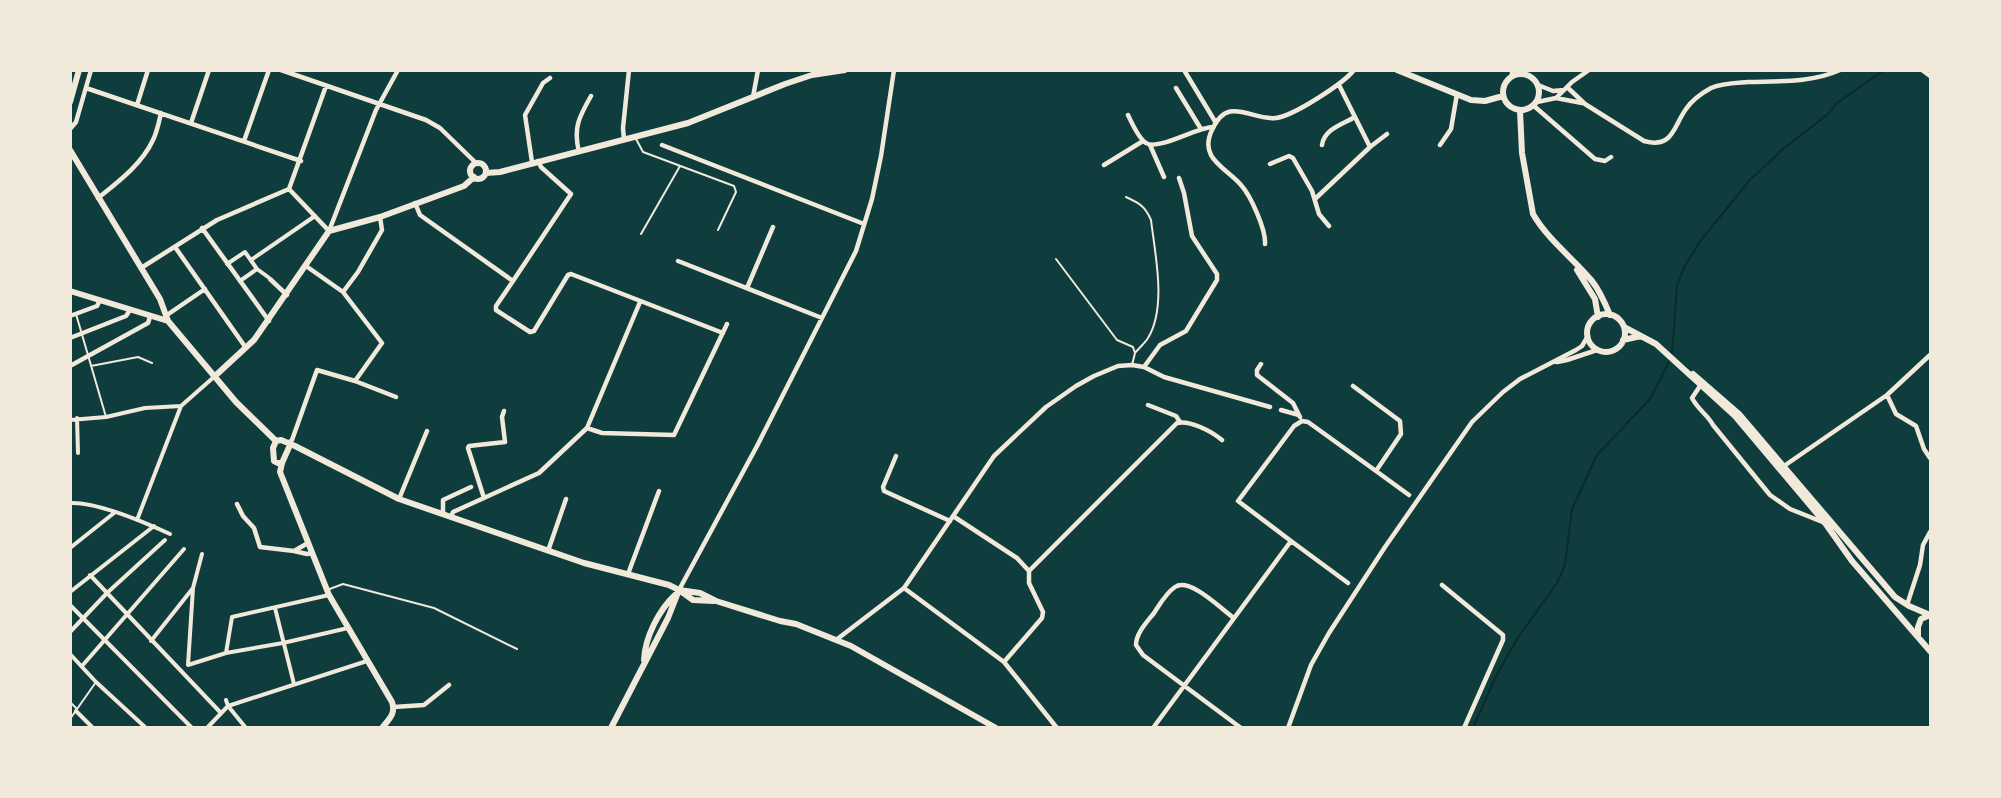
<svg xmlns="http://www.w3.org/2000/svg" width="2001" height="798" font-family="Roboto,sans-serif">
<rect width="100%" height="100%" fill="#0f3d3e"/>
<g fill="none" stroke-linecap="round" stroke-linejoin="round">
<path stroke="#0a2a2b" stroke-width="2" d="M1672,354L1677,286L1684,267L1701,240L1750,180L1783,149L1828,114L1837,103L1884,70
M1473,728L1495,678L1517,639L1557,583L1565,565L1572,509L1597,455L1650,399L1670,360"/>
<path stroke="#f1e9da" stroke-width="2" d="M635,137L643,152L734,186L736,192L718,230
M1126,197C1139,203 1145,206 1151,220C1155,254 1167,307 1148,338C1145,343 1139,348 1135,353
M641,234L680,166
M1056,259L1117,340L1133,347L1135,353L1132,365
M76,314L106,417
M91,366L138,357L152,363
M327,590L343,584L434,608L517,649
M70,702L77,709
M70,719L96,682"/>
<path stroke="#f1e9da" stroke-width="4" d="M251,260L315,216
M227,264L245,252L257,269L240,281
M257,269L268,277
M77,418L78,453
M70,420L106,417L145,408L181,406
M70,503C98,502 144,522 170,534
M137,520L181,406L215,376
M70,548L114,513
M90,575L220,712
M70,592L154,526
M70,605L192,728
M275,608L294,684
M70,632L107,593L165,540
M151,641L193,588
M226,653L232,617L329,595
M70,654L96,682L146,728
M188,665L226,653L283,643L348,628
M188,665L193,588L202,554
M82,666L184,549
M226,700L228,706L246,728
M76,711L93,728
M207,728L228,706L367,661"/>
<path stroke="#f1e9da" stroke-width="4.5" d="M281,70L426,120L440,128L476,163
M1184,70L1216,123
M1512,70V76
M1520,70L1522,74
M1922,70L1930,76
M1538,85L1553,91L1564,90
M1567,87L1585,104L1644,141C1673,149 1673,127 1686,109C1692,100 1702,93 1711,88C1722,83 1736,83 1748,82C1779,81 1811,83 1840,70
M86,88L301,161
M1176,88L1201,129
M753,97L758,70
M1556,98L1582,103
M1537,102L1556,98L1572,82L1589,70
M137,105L148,70
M1534,106L1595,159L1605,161L1611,157
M1128,115C1132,123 1138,138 1146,143C1158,151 1197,127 1213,127
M191,123L209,70
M70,129L76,122L91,70
M624,140L623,128L629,70
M244,141L269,70
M662,145L864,224
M1150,145L1164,177
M1322,145C1324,129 1343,124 1355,117
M1440,145L1451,129L1457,94
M1370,147L1387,134
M579,152C573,128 579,117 591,96
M532,162L525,115L543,83L550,78
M1270,164L1289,156L1293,158L1312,191L1319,214L1329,226
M1104,165L1143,141
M289,189L329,231L376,110L398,70
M289,189L326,86
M98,198C118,182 142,164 153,140C157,132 159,122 161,113
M1315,199L1370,147L1339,85
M415,203L420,215L513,281L571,194L541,167L538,161
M202,228L269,321
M1265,244C1266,230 1251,196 1241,185C1227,168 1198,159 1212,130C1228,94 1251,121 1276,118C1293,116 1343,84 1354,70
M175,247L246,348
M678,261L822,318
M306,266L343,292L382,343L355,381
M141,268L217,220L289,189
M270,279L287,295
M513,281L496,306V310L530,332L534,331L568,275L571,274L723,333
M747,288L773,227
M343,292L358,272L382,230L380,217
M167,315L205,289
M70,316L97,306L100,300
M70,338L126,316L130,310
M1557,362L1567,360L1597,350
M1261,364L1257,370V375L1293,403L1299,415
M70,366L148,323L150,317
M1144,367L1160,345L1186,331L1217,280V274L1192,236L1184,193L1179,178
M1700,386L1692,398C1699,411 1707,414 1713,425L1770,495L1790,509L1825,523
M1887,395L1896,414L1916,426L1924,449L1930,458
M1148,405L1176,416L1180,422
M1281,410L1299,415L1300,417
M587,428L602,433L674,435L727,324
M587,428L640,302
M288,443L292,440L317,370L355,381L396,397
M896,456L883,487L884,491L950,521
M1784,466L1887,395L1930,355
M1376,471L1409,495
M484,498L468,448L469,446L505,442L502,417L504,411
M399,499L427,431
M237,504L243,516L254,528L260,547L294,551L307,554L312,553
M443,514V500L471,487
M953,516L1017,558L1029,571V583L1043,612L1042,618L1004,662
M451,517L453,512L539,473L587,428
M1291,541L1348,583
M294,551L308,543
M548,551L566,499
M1029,571L1177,423C1190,420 1211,431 1222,440
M628,574L659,491
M1442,585L1503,635V640L1464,728
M904,588L1004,662L1057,728
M679,590L757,446L856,251L872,199L881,156L894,70
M1907,605L1920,565L1923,545L1930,532
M1234,618C1221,609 1190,577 1175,587C1166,593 1160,604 1154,613C1147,622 1136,633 1136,645L1143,655L1241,728
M836,640L904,588L994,456L1046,407L1076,386L1094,376L1118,366L1132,365L1144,367L1164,377L1270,407
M394,707L424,705L449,685
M1153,728L1291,541L1238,501L1294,426L1302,421L1308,422L1376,471L1401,434L1400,421L1353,386
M1288,728L1311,665L1329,633L1385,547L1472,422L1503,392L1520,379L1576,350L1582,346L1588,336"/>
<path stroke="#f1e9da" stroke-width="6" d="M1397,70L1471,100L1485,101L1503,96
M1503 92a18 18 0 1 1 36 0a18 18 0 1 1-36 0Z
M70,102L79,70
M1520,111L1522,153L1533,214C1548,240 1573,258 1592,281C1600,291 1605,303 1610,315
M70,150L160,299L168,321
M470 171a8 8 0 1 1 16 0a8 8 0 1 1-16 0Z
M486,173L500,172L688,123L785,84L812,75L845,70
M1577,270L1595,299L1598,317
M70,291L168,321L236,402L276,441L281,440L295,446L399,499L584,563L669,585L679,590L700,593L716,601L780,621L796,624L851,646L996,728
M1587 333a19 19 0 1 1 38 0a19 19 0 1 1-38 0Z
M1624,327L1656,344L1735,416L1825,523L1852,561L1930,651
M1623,340L1641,336
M1693,374L1739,414L1895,597L1909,606L1930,615
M215,376L254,340L329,231L380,217L464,186L474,177
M276,441L273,448L274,461L278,463H282
M290,445L282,463L280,472L329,595L392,702C396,714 389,719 382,728
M679,590L693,600L713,601
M1918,637V627L1921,619L1930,615
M644,660C645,637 659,610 675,595
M611,728L668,618L679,590"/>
</g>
<rect width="2001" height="798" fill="none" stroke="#f1e9da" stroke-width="144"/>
</svg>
